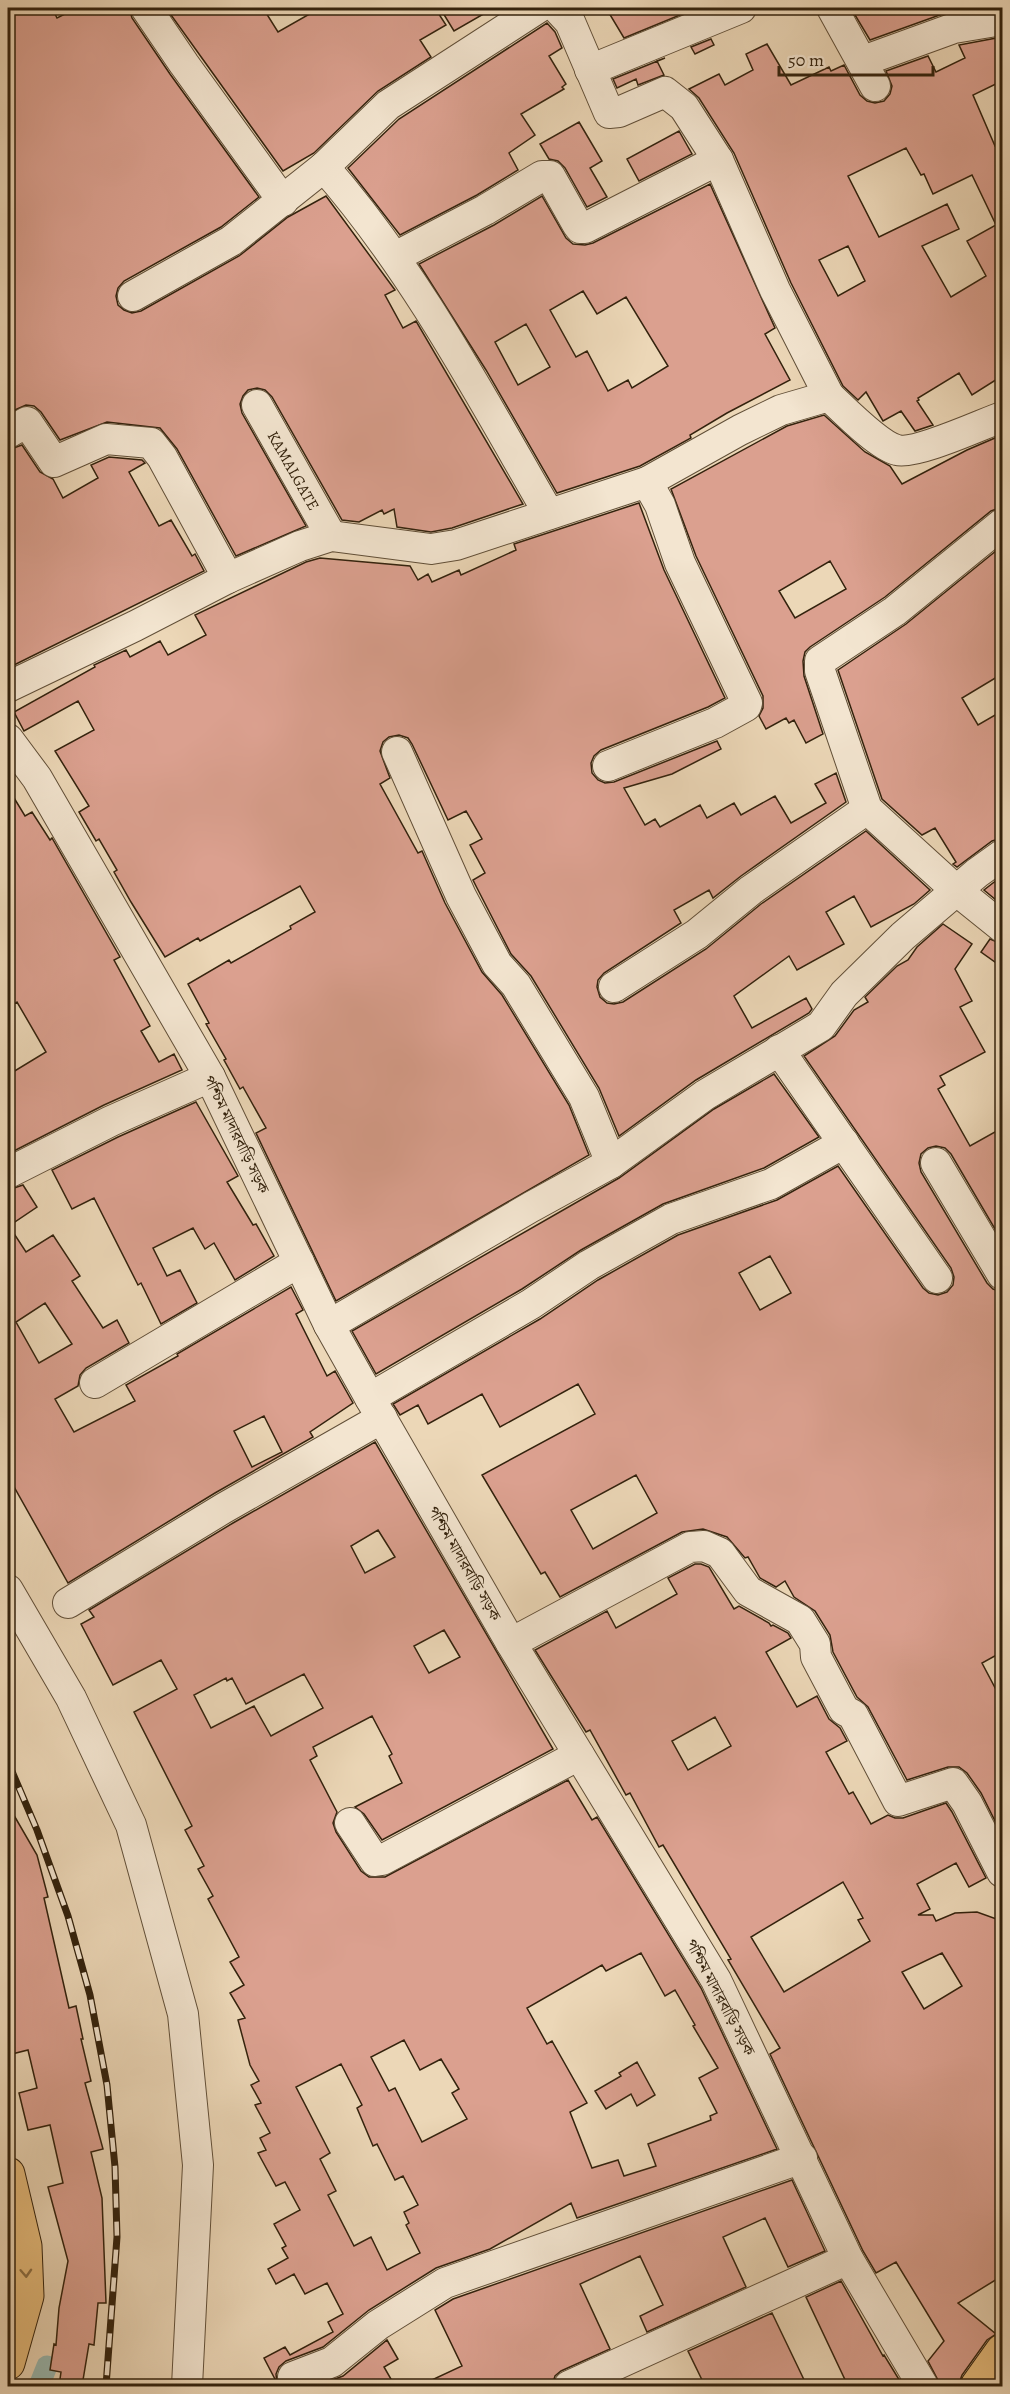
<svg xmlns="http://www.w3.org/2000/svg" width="1010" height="2394" font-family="Alegreya,'Noto Serif Bengali',serif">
<rect width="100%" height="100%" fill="#ecd7b7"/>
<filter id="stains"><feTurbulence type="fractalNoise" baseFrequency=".00333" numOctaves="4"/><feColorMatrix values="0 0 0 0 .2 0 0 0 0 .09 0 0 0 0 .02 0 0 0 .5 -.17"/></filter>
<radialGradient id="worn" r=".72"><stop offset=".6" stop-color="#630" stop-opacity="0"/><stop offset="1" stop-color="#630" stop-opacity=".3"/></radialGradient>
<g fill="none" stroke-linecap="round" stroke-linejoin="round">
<path stroke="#99b9b2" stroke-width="21" d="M39,2386L47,2366"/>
</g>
<path fill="#dba08f" stroke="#33220d" stroke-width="1.5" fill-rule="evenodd" d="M8,8H52L57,18L77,8H129L132,18L170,74L259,197L221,227L124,281L118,288L116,296L118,305L124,310L132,313L141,311L239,256L288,217L326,196L395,290L385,295L403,328L416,321L523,504L452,528L431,532L397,527L394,509L384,514L382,510L359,522L342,520L272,397L265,390L257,388L248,390L243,396L240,404L242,413L306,526L236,556L177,449L160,428L107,422L60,440L41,412L34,406L26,405L8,413Z
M166,8H263L278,32L320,8H435L446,25L420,40L431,57L378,91L314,153L283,171Z
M452,8H494L454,31L443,13Z
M606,8H697L624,38Z
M867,8H972L948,12L870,40L855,15Z
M547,23L555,32L562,48L549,56L566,84L562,87L564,89L521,114L535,135L509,153L518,170L477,195L400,235L348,168L399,119Z
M1002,37V81L973,95L995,146L1002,143V376L972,395L959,373L918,398L919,400L917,401L933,425L915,431L901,411L883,421L866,392L858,400L843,386L791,283L734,153L699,98L689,89L719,74L725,85L753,70L746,54L767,44L791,85L829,67L831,71L844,65L860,95L867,101L875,103L884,101L890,94L892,86L886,71L928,56L936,72L965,58L959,45ZM906,148L921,175L924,174L933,194L972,175L996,225L967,241L986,276L951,297L922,246L959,229L947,204L879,237L848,176ZM848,246L865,281L838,296L819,260Z
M711,39L714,45L695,54L691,47Z
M665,58L657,61L664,75L638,85L636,79L617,88L613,79Z
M579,122L602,161L590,168L607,197L587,207L565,168L558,161L549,159L540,144Z
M679,131L692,154L639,181L627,159Z
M710,184L775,328L765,334L790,380L727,413L690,435L691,438L640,466L557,493L486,370L419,264L494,225L542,196L566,238L573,244L585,245L593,243ZM583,291L597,314L626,297L668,366L632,388L628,380L608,391L587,351L576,357L550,310ZM526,324L550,367L518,385L495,342Z
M824,415L865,452L890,466L902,484L967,450L1002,435V507L991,511L885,597L810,647L805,652L803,661L804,676L823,734L806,743L794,720L789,723L786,718L766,729L759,716L763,708V696L696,556L671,489L787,426ZM830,561L846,589L795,618L779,591Z
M22,445L40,472L53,479L63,498L98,478L91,465L109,457L142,460L145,463L129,472L159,526L171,520L192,556L195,554L204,571L8,668V450Z
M639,503L664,570L725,698L708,707L601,750L594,756L591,763L592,773L598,780L605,783L614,782L717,741L721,749L672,774L624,788L645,825L655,819L660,827L700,805L707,818L734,803L741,815L775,796L791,823L826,803L815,784L836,773L846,802L741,876L713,898L709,890L674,910L681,923L604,973L598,980L597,987L600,997L607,1003L614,1004L623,1002L706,949L761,904L866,831L930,890L914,904L871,927L854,896L826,912L844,944L797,970L789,956L734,996L752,1028L806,998L812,1009L809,1013L696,1080L619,1136L599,1088L531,976L511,954L477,888L473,880L485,873L470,845L482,839L466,811L448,820L412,744L408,738L399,735L389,737L383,742L380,751L390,778L380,784L418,853L422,851L445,903L482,972L502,995L569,1105L589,1155L336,1301L256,1133L266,1128L243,1087L240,1089L224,1060L226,1059L206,1024L209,1023L188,984L229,960L231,963L291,929L290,926L315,912L300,886L200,941L198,938L165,957L131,902L114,872L117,870L99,839L96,841L79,812L89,806L55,751L94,730L78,701L24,731L14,712L95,667L94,665L126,650L130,657L160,641L168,655L206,635L195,615L306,562L320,558L410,566L418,580L428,574L432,582L459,570L461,575L516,550L514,544Z
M1002,546V674L962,698L978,725L1002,711V838L992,841L957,867L953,864L956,862L935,828L922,835L882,799L838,670L906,624Z
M8,788L25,816L32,812L50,840L52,838L120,957L114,960L150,1026L141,1031L159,1062L174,1054L182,1070L104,1105L8,1154V1075L46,1052L17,1002L8,1008Z
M1002,876V905L984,890Z
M943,924L972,944L955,969L972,1001L960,1007L985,1052L940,1076L945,1085L938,1089L970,1146L1002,1128V1241L951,1154L945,1148L936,1146L928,1148L921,1154L919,1163L921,1172L987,1283L993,1289L1002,1292V1382L996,1386L1002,1397V1652L982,1663L1002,1701V1835L981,1793L967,1773L959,1767H948L907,1780L868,1707L857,1697L833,1652L830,1635L815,1611L794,1597L785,1581L776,1587L760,1578L748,1557L745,1558L727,1537L703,1529L682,1532L560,1597L545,1572L541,1574L482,1475L595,1414L578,1384L500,1427L482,1394L428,1424L418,1405L400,1415L393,1404L540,1319L598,1280L678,1235L777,1200L838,1166L923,1288L929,1293L938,1295L947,1292L953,1285L954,1277L951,1268L804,1056L835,1036L854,1010L868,1002L865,997L897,966L908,960L917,947ZM770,1256L791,1293L760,1310L739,1273ZM636,1475L657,1513L593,1549L571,1510Z
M990,939L1002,944V967L981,952Z
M774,1074L819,1137L764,1168L663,1204L581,1250L522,1289L376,1374L352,1331L619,1178L714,1109Z
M196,1102L238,1176L227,1182L253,1225L256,1224L274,1256L235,1280L214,1243L205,1249L193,1228L153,1248L167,1276L180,1270L197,1303L161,1324L141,1283L138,1285L94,1198L72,1209L52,1170L118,1137Z
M23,1185L37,1207L9,1226L26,1252L53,1235L80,1276L72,1281L103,1328L117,1320L129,1343L86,1368L80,1375L78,1386L55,1399L74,1432L135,1401L126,1385L178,1356L177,1354L291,1287L303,1310L296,1314L327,1376L335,1371L353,1403L310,1432L313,1437L215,1493L68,1583L8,1476V1190ZM45,1303L72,1344L39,1363L16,1322ZM264,1416L282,1452L252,1467L234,1431Z
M375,1442L553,1749L382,1840L364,1814L355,1807L402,1783L389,1756L392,1754L372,1716L313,1747L317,1756L310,1760L337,1812L333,1823L336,1832L361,1871L369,1877H385L568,1780L592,1820L597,1817L701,1988L777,2149L577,2218L571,2203L490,2249L436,2268L369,2310L323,2347L286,2361L279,2367L276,2374L277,2383L264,2358L285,2347L290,2355L333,2332L328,2322L343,2314L327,2283L305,2294L294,2274L276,2284L268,2269L288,2258L282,2248L286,2246L274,2224L300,2210L285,2182L276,2186L258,2153L266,2150L260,2138L270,2133L255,2105L261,2103L251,2085L259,2081L250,2065L238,2020L245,2018L230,1993L244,1985L230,1962L239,1957L208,1899L213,1896L198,1869L204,1866L185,1830L192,1826L134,1712L177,1689L161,1660L113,1685L81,1624L94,1617L89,1610L233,1523ZM378,1530L395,1557L365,1573L351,1546ZM444,1630L460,1657L429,1673L414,1646ZM304,1674L323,1708L271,1736L254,1706L211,1728L194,1695L226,1678L227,1681L232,1678L246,1704ZM641,1953L665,1996L675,1990L695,2025L693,2026L718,2068L699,2078L717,2113L710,2116L711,2120L648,2144L656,2166L624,2176L618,2160L592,2168L570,2112L587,2103L552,2041L547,2044L527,2008L602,1965L606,1971ZM404,2040L420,2070L441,2059L459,2089L452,2093L467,2119L422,2142L395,2088L389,2091L371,2057ZM341,2064L362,2105L357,2108L373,2146L377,2144L395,2180L403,2176L418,2205L404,2212L409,2223L406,2225L420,2253L387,2270L371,2237L354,2246L328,2195L336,2191L320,2159L330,2153L296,2087Z
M695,1564H701L709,1567L734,1609L739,1606L769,1623L771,1626L773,1625L788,1633L791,1638L766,1652L797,1707L817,1696L829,1719L840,1728L847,1741L826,1752L849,1794L853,1792L871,1824L888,1815L895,1818H903L946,1803L952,1812L986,1878L969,1887L956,1863L917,1884L930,1909L918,1915H933L936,1921L955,1913L977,1912L1002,1921V2276L958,2303L996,2334L987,2340L962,2375L958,2386H943L940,2384L928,2361L944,2341L896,2262L876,2273L863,2251L770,2054L780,2048L728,1960L731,1959L663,1845L659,1847L630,1793L626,1795L590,1730L586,1732L535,1650L607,1611L616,1628L677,1594L668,1578ZM715,1717L731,1746L688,1770L672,1741ZM843,1882L863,1918L858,1920L870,1941L784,1992L751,1937ZM942,1953L962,1986L924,2009L902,1972Z
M8,1805L37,1855L48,1897L44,1898L69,2008L76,2006L83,2039H81L91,2081L85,2083L103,2149L91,2152L102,2198L106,2303H98L94,2345L89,2344L82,2386H59L61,2372L50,2370L54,2344L56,2345L59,2308L68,2261L48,2187L63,2183L50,2125L28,2130L19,2093L37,2088L28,2050L8,2055Z
M637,2062L655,2095L637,2106L631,2094L606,2109L595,2091L621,2076L619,2073Z
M792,2180L825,2251L788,2267L765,2218L723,2237L746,2287L647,2332L640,2316L663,2305L640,2256L580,2284L610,2349L561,2371L555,2376L552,2386H419L462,2366L435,2310L453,2299Z
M841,2281L883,2356L884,2355L903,2386H848L806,2297Z
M772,2313L807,2386H705L688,2351Z
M387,2340L398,2359L384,2367L395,2386H316L343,2376Z"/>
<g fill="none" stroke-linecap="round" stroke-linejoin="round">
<g stroke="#614f38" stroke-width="32">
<g id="minor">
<path d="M146,8L184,64L283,201"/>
<path d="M557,8L570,22L609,113L619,112L665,92L684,107L718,160L775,290L829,396"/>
<path d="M832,8L875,86"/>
<path d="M863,61L954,28L1002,20"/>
<path d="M590,70L741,8"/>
<path d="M324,167C415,271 480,395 549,514"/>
<path d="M395,257L485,210L542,176H550L577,224L580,228H585L718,160"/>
<path d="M133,296L231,241L324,167L388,105L538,8"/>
<path id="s1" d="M257,405L331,536"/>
<path d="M8,433L27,422L54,462L106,439L151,443L162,457L228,578"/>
<path d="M1002,524L895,611L820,661V671L867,809L956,890L1002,927"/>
<path d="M8,687L135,626L228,578L300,546L331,536L431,549L456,545L647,482L740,430L781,410L829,396C844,410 879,446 897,450C916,455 982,424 1002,417"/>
<path d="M8,739L37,778L210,1077L329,1325L370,1398L511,1643L716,1980L848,2259L923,2386"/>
<path d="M397,752L461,896L497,964L516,985L584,1097L611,1163"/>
<path d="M608,766L715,723L746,706L747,703L680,563L660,505L647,482"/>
<path d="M614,987L697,934L751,890L867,809"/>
<path d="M779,1050L937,1278"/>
<path d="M936,1163L1002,1274"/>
<path d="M8,1173L111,1121L210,1077"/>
<path d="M329,1325L531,1207L611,1163L705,1095L821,1026L844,994L903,936L977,873L1002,855"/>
<path d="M95,1383L299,1262"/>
<path d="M370,1398L531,1304L589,1265L671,1219L771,1184L844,1143"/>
<path d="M8,1590L71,1698L131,1825L183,2014L198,2165L187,2386"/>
<path d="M68,1603L224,1508L382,1418"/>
<path d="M511,1643L690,1547L704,1546L720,1553L748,1591L800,1620L815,1644L816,1657L844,1710L853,1715L898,1801L953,1783L967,1803L1002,1872"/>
<path d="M350,1823L375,1861L382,1860L579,1755"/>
<path d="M293,2377L332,2362L378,2325L445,2283L802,2158"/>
<path d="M569,2386L848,2259"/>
</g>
</g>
<g stroke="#33220d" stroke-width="35">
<path id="major" d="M8,2174L25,2246L27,2296L8,2363
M977,2386L1002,2351"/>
</g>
<use href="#minor" stroke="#f3e5d0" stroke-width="30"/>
<use href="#major" stroke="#e6bc7c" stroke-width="33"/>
<g stroke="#33220d" stroke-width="7">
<path id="rail" d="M8,1762L37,1830L68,1916L90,1995L107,2085L115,2167L117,2237L106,2386"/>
</g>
<use href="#rail" stroke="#f3e5d0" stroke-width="4.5" stroke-dasharray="14" stroke-linecap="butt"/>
</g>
<defs><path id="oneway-chevron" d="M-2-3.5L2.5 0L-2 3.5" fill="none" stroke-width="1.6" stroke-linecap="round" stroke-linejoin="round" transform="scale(1.5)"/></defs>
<use stroke="#8c6f44" href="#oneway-chevron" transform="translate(26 2273) rotate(87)"/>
<g text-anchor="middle" stroke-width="4.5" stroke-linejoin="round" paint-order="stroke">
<g font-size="16" fill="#33220d" stroke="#f3e5d0">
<text dy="6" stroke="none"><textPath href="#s1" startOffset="75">KAMALGATE</textPath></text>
<text transform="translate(237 1134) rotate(64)" y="6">পশ্চিম মাদারবাড়ি সড়ক</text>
<text transform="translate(465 1563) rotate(60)" y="6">পশ্চিম মাদারবাড়ি সড়ক</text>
<text transform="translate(721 1997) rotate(62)" y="6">পশ্চিম মাদারবাড়ি সড়ক</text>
</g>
</g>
<rect width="1010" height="2394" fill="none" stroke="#ecd7b7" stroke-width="30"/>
<rect x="9" y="9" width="992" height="2376" fill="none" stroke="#33220d" stroke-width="3"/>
<rect x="15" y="15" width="980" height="2364" fill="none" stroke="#33220d" stroke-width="1.5"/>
<path d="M779 66v9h154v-9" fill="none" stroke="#33220d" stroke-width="3"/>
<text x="788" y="66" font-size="18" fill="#33220d" stroke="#f3e5d0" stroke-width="4.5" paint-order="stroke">50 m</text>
<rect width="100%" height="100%" filter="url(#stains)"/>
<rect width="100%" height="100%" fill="url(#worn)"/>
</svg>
